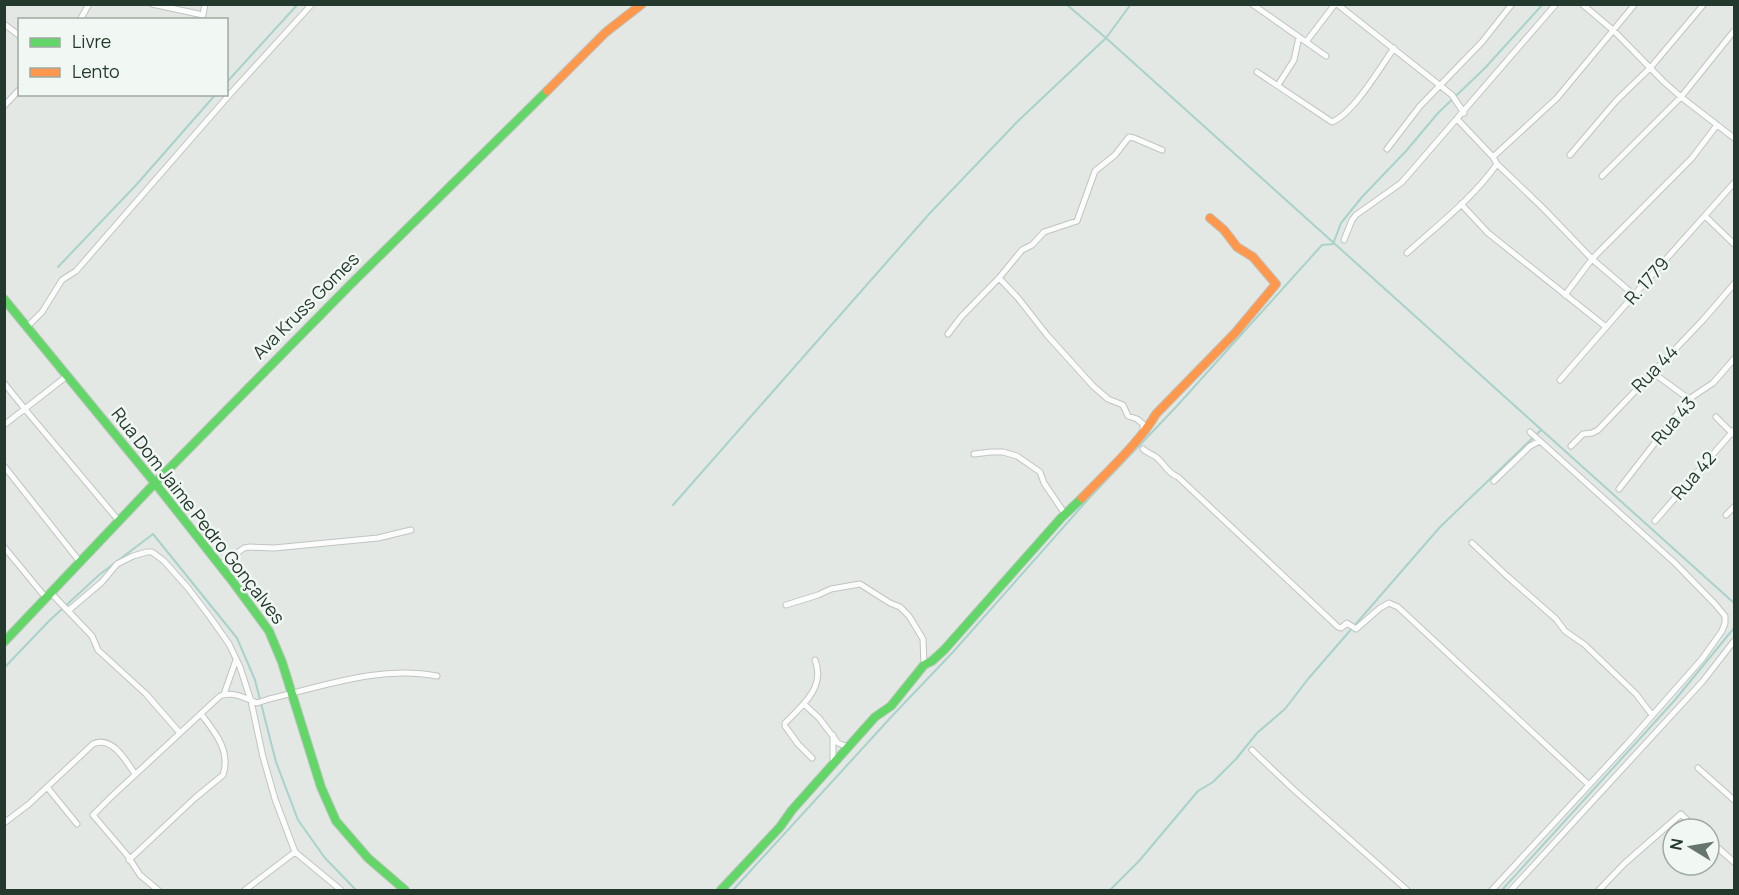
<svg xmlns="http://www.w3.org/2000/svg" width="1739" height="895" font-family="Manrope,sans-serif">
<rect width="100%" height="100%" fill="#e3e8e4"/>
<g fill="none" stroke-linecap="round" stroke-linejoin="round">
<path stroke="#a8d2cb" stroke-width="2" d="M1066,4L1106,38L1734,603
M226,83L298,4
M58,267L137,184L216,94
M673,505L930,213L1018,121L1106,38L1131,4
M4,668L49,621L99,575L153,534L237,638L255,680L276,762L298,820L325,858L356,890
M733,890L893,715L953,652L1091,496L1176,407L1322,245L1333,244L1341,223L1362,197L1406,151L1438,113L1485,68L1543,4
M1110,890L1139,861L1198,791L1213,782L1236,759L1257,733L1285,709L1308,679L1440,527L1541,430
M1502,890L1674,701L1734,628"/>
<g stroke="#c0c5c1" stroke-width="7">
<path id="street" d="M152,4L203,15L205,4
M1252,4L1326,56
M1337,4L1452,95L1464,113
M1582,4L1614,31L1664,82L1681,97L1734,138
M80,20L89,4
M4,24L20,36
M1306,42L1335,4
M1257,72L1332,122C1353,114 1380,68 1394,48
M1278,85L1294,60L1299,37
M4,106L20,89
M1458,120L1493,157L1497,164L1543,208L1592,259L1634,295
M1387,149L1420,106L1482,42L1512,4
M1570,155L1616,101L1651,67L1704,4
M1493,157L1557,98L1635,4
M1602,176L1681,97L1734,31
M1461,204L1488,233L1606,327
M1705,216L1734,244
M1344,240L1352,220L1356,215L1401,183L1409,174L1556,4
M1407,253C1438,225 1473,198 1497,164
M999,278L1022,250L1032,245L1044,232L1077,221L1095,171L1115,155L1129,137L1134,138L1162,150
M1565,295L1592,259L1692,158L1717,125
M27,327L42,312L62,280L76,271L231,93L312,4
M948,334L961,317L999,278L1018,298L1047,335L1093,386L1108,399L1123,405L1128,416L1137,419L1143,424V432
M1652,372L1689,399
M1560,380L1634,295L1734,183
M4,383L24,408L119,521
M1716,417L1733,434
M4,425L67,376
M1571,446L1583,434L1592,433L1598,430L1703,320L1734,284
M1143,449C1147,453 1152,454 1156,457C1165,464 1167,473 1178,477L1338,627L1341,628L1347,623L1356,629L1380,608L1389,603L1398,607L1589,785
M974,454L991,452H1003L1017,456L1040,472L1044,483L1065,514
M4,466L80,562
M1494,481L1530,446L1540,441
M1619,489L1689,399L1713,383L1734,359
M1726,515L1734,507
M1655,521L1734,430
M1472,543L1507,576L1556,619L1565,631L1585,645L1636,694L1652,715
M4,547L46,598
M219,566L244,548L250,547L274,548L378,538L411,530
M51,593L92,636L98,650L146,694L180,733
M786,605L818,595L831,589L860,584L890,603L900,607L909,616L923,639L924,665
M68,611L102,582L117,564L133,556L147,552H152L164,561L188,588L210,617L229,644L240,667L251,701L263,757L275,799L295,852L341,890
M224,694L236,660
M804,704L819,718L838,743L848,747
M833,735V763
M1252,750L1293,789L1407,890
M812,758L798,744L785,726V723C802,706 826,687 815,660
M1698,768L1734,800
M47,787L77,824
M4,823L29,804L93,744C112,735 126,761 135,774
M1709,840L1734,862
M129,860L195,798L223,775C231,751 215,732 201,714
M158,890L140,875L127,855L93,815L111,797L220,696C233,691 245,698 257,703L269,699C324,686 380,665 437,676
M245,890L295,852
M1492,890L1627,744L1702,659L1722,631L1725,623V616L1715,604L1675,563L1530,432
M1511,890L1703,681L1734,641
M1599,890L1625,863L1681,814L1696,829"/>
</g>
<g stroke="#bec4c0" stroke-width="10">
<path id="fast" d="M4,299L155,483L233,582L269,631L282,662L321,787L336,821L368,858L405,890
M4,642L155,483L352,283L547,91
M721,890L780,827L792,810L875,717L891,706L924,665L932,661L944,650L1061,518L1082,498"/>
</g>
<g stroke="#bec4c0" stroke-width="10">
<path id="slow" d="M547,91L606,32L642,4
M1082,498C1105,474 1140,442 1156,414L1235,333L1276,284L1253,257L1237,247L1224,230L1210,218"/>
</g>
<use href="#street" stroke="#fbfcfb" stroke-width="5"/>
<use href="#fast" stroke="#63d668" stroke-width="8"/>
<use href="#slow" stroke="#ff974d" stroke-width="8"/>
</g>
<g text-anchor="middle" stroke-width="5" stroke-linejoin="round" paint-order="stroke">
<g font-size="18" fill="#24392d" stroke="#f1f7f2">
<text transform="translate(1647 281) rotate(-48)" y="6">R. 1779</text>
<text transform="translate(306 306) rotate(-45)" y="6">Ava Kruss Gomes</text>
<text transform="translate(1655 369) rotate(-46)" y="6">Rua 44</text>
<text transform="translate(1674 421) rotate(-49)" y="6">Rua 43</text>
<text transform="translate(1694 476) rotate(-49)" y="6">Rua 42</text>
<text transform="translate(198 516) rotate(52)" y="6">Rua Dom Jaime Pedro Gonçalves</text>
</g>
</g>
<rect width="1739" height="895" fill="none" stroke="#24392d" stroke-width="12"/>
<rect x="18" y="18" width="210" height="78" fill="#f1f7f2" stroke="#9faba3" stroke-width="1.5"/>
<rect x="30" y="38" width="30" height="9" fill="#63d668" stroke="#9faba3" stroke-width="1.5"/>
<text x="72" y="48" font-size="18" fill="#24392d">Livre</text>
<rect x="30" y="68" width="30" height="9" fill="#ff974d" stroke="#9faba3" stroke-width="1.5"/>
<text x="72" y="78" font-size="18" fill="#24392d">Lento</text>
<g transform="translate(1691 847) rotate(281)"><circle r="28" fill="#f1f7f2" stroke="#9faba3" stroke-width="1.5"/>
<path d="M0-4.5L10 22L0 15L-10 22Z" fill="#67766d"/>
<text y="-9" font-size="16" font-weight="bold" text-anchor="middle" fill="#24392d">N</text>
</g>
</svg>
